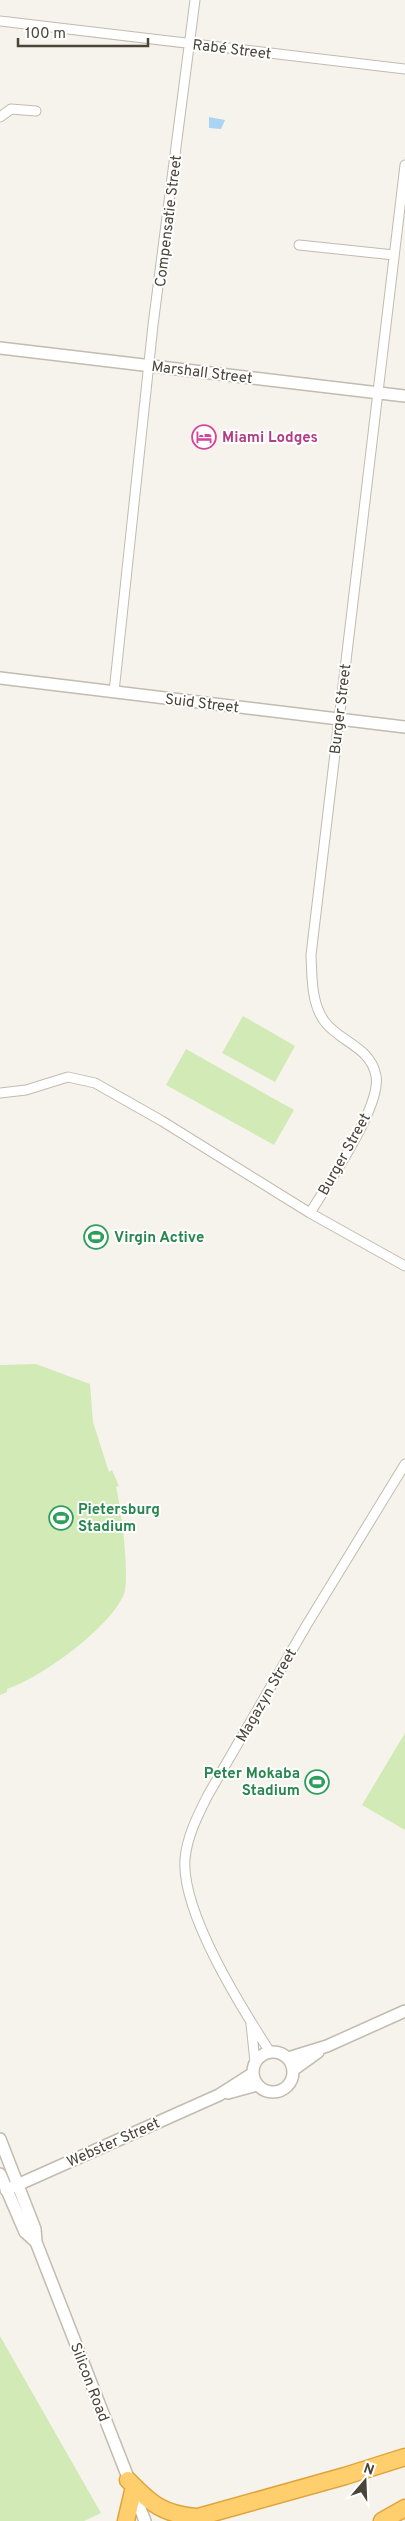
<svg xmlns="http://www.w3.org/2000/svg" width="405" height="2521" font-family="Overpass,sans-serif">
<rect width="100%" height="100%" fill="#f6f3ec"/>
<path fill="#d2eab5" d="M243,1016L295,1046L275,1082L222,1053Z
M186,1049L294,1110L274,1145L166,1085Z
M36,1364L90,1384L93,1422L109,1472L112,1470L119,1486L116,1487C121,1506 130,1577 124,1594C110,1628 41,1678 7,1689V1692L0,1695V1365Z
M405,1733V1830L362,1805Z
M0,2336L101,2513L84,2521H0Z"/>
<path fill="#a9d4f2" d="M209,117L225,120L221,129L209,128Z"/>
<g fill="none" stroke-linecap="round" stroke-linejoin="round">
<g stroke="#c2bbae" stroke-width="11">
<path id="minor" d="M0,21L405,69
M0,117L11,109L36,111
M299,245L394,255
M114,692L153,325L195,0
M0,1093L26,1090L68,1077L95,1083L162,1121L310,1213L405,1266
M310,1213C327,1185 382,1106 376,1076C371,1047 340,1042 325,1022C311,1004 312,976 311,955L405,165
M251,2024L255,2062
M270,2052C241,2007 181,1912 185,1859C187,1836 198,1815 208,1795L306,1626L405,1464"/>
</g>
<g stroke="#c2bbae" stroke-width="14">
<path id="tertiary" d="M0,348L405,396
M0,678L405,727
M253 2072a20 20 0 1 1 40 0a20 20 0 1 1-40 0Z
M288,2058L327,2046L405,2011
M293,2070L318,2052
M228,2093L257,2085
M0,2139L35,2229L36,2242L145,2521
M0,2174L25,2232L36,2242
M6,2190L219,2095L252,2074"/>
</g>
<g stroke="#e0a43c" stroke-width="19">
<path id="motorway" d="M128,2480C151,2504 163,2514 196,2517
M126,2521L133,2491
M184,2521L345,2476L405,2457
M382,2521L405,2508"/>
</g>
<use href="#minor" stroke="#fff" stroke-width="9"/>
<use href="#tertiary" stroke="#fff" stroke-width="11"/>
<use href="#motorway" stroke="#ffcf6e" stroke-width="16"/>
</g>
<defs>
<g id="hotel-ring" transform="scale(1.25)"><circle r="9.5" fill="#fff" stroke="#d1479c" stroke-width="1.5"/><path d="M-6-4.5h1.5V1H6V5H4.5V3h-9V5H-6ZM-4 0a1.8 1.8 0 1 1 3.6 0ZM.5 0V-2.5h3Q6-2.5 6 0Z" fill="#d1479c"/></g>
<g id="stadium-ring" transform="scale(1.25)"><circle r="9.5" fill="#fff" stroke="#2e9e5b" stroke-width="1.5"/><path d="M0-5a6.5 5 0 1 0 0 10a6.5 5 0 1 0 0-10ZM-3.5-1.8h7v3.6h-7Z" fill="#2e9e5b"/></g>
</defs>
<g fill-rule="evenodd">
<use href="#hotel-ring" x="204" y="437"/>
<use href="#stadium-ring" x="96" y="1237"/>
<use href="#stadium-ring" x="61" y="1518"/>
<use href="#stadium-ring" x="317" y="1782"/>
</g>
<g text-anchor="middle" stroke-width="4" stroke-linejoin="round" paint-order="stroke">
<g font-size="15" fill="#4b4439" stroke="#fff">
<text transform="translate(232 49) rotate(7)" y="5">Rabé Street</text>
<text transform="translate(168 221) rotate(-83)" y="5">Compensatie Street</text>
<text transform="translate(202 372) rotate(7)" y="5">Marshall Street</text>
<text transform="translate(202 703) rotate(7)" y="5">Suid Street</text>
<text transform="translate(340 709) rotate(-83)" y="5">Burger Street</text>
<text transform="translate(344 1154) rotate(-61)" y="5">Burger Street</text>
<text transform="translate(266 1695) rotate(-60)" y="5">Magazyn Street</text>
<text transform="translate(113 2142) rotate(-24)" y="5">Webster Street</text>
<text transform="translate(90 2382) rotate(69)" y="5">Silicon Road</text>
</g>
<g font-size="15" font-weight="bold" fill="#b23c85" stroke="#fff" text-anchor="start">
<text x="222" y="442">Miami Lodges</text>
</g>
<g font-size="15" font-weight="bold" fill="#27864d" stroke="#fff" text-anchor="start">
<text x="114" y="1242">Virgin Active</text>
<text x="78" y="1514">Pietersburg<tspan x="78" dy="17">Stadium</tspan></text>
<text x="300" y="1778" text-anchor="end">Peter Mokaba<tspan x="300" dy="17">Stadium</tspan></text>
</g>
</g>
<g transform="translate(365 2481) rotate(19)" stroke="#ffffff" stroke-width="4" paint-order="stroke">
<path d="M0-4L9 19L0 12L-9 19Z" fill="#4b4439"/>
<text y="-8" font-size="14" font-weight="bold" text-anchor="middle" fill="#4b4439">N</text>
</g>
<path d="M18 38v8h130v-8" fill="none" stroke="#4b4439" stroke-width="2.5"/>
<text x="25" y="38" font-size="15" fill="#4b4439" stroke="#ffffff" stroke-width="4" paint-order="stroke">100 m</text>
</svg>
